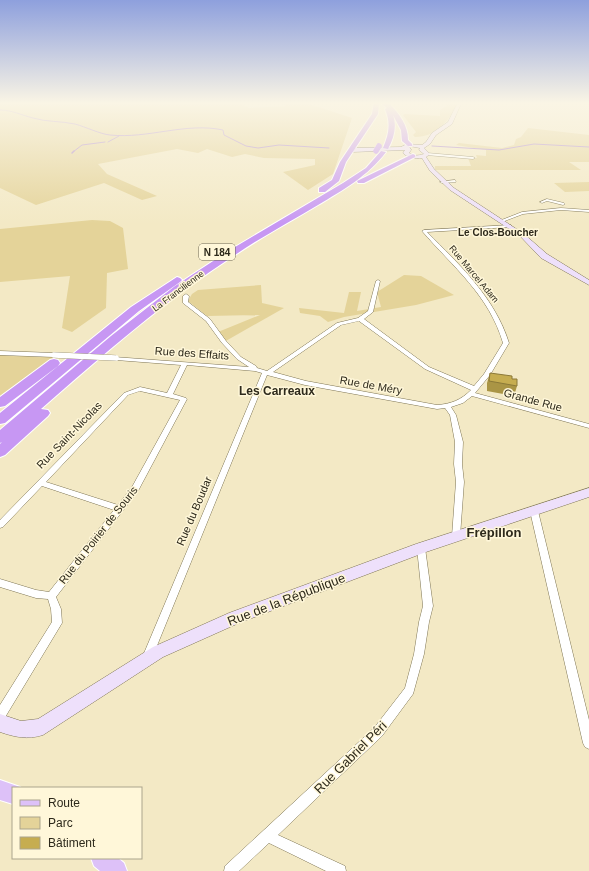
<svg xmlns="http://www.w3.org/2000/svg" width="589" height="871" font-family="Arial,sans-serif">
<rect width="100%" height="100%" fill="#f3e9c5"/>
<path fill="#e4d399" d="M0,102H238L249,108L286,106L280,102H303L352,118L333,174L308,190L283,172L315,165V159L264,158L245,154L232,157L207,149L198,153L177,149L98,164L107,174L157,196L142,200L104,183L36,205L0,188Z
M447,102L457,105C448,122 435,137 415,137L413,135L416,132L403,115L405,114L440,116V110L448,105L446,103Z
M528,128L589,135V162H569L581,170H435V166H471L468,158H477L476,155L486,156V150L456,145L459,143L502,148L514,145L516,139L521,137Z
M589,182V191L565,192L554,183Z
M92,220L110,221L123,228L128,269L107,273L106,308L72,332L62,328L70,276L0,282V229Z
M404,275L421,276L454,295L416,305L344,317L328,322L320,316L300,313L299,308L344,313L349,292H361L357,311L381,307L377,292Z
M261,285L262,303L284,308L224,342L218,332L260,315L207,316L188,301L192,294L198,290Z
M0,354L9,356L59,357L24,384L0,399Z"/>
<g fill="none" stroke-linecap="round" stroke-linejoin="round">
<path stroke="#a882cd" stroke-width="1" d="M0,110C12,110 21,115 33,118C46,122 61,121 75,124C86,127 100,134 110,135C148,139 186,122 223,130L224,135L246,146L258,148L279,145L329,148
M108,142L119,136
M432,146L499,150L534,144L589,147
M73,152L82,145L105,142"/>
<path stroke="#a882cd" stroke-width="1.5" d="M72,153L74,151"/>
<g stroke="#7f7655" stroke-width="1">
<path id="street" d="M427,153L473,157L475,158L473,159L426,155Z
M455,180L456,182L442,183L440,182Z
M547,199L564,203L565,204L563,205L547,201L542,203L540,202Z
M561,208L589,210V212L561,210L523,214L502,222L499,221L522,212Z
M510,225H511V227L427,232C460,265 495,298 509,343L490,375L475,393L589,424V428L472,396L463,403L451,407L456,415L463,442L462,464L464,482L460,536L459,538L456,539L453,538L452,536L456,482L454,464L455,442L450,415L445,408L437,409L305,385L267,375L152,658L151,661L147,663L143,661L142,658L262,373L255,371L187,365L173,394L186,398L187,399L138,491L56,597L61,609L62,623L4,719L0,720V705L52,622L51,609L48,599L36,598L0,587V579L36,590L49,592L114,510L42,486L3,527L0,528V520L124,393L140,387L167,393L181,365L116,360L114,359V357L249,367L237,359L222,343L206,321L183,303V296L186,294L189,296L188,302L210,319L226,341L241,357L256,366L257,368L267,371L337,323L358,318L368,311L376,281L378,280L380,281L373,312L364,319L429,367L474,386L484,374L503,343C489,295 453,267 422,231L424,230ZM359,321L425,369L471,390C461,400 451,404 437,405L306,381L273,372L341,325ZM140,391L180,400L132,487L118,505L46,482L128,395Z
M0,351L54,353L57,355L54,357L0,355Z
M534,508L537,509L538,511L589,720V749L585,747L583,743L530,511L531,509Z
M421,545L424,546L425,548L433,606L429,622L424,654L413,694L382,736L278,835L345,866L346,871H326L269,843L239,871H224L225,866L374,728L405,688L414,654L419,622L423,606L417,548L418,546Z"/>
</g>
<g stroke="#7f7655" stroke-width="1">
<path id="secondary" d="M460,102H464L460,106L452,124L436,135L430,144L424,148L430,154L426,157L434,169L454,188L524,234L547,254L589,280V285L541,258L520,236L450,190L430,171L422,158C415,159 408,158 403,153L405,150L352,152L349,150L352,148L401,147L407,144L422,145L426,142L432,133L448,122L456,106ZM409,146L420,148L419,150L424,154C418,156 414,156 409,153L411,150Z
M589,488V497L426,552L239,623L163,657L43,735C27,740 15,737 0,732V714L21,721L38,719L153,647L229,613L416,544Z"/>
</g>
<g stroke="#fff" stroke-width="2">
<path id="primary" d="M0,780L20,787L21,788H13V804L0,800Z
M91,858H118L124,863L127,871H100L94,866Z"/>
</g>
<g stroke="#fff" stroke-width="2">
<path id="highway" d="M374,102L379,103L378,114L346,162L339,181L325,192H319V188L332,180L340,162L372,114Z
M382,102L389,103C399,114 408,125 408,140L412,144V146H408L402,141L401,130L393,115C397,127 394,138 388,149L383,148C389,134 391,123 385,109L387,108L382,104Z
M381,151L386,152C368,176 343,190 318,205C290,222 261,237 235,255C164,301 104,354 41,409L48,410L50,413L48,416L5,455L0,457V444L2,442L0,443V430L111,336L175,286L230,250L343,183L366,168Z
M413,154L415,155V157L364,183H358L357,181Z
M177,277L180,278L182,280L180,282L139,311L5,423L0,424V413L131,307Z
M54,359L58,360L60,363L58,366L5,406L0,407V397L50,360Z"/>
</g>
<use href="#street" fill="#fff" fill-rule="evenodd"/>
<use href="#secondary" fill="#eee0fb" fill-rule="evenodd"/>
<use href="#primary" fill="#ddc1f8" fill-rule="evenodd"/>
<use href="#highway" fill="#c797f3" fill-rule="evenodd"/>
<g stroke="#7f7655" stroke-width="6" stroke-linecap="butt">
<path id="street-bridge" d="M54,355L116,358"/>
</g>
<g stroke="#fff" stroke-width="6" stroke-linecap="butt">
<path id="highway-bridge" d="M376,151L379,146"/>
</g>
<use href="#street-bridge" stroke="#fff" stroke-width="5.5"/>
<use href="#highway-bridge" stroke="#c797f3" stroke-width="5.5"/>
</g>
<path fill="#aa9545" d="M490,373L517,386L514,396L487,391V383Z"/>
<path fill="#c6ad50" stroke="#8b7938" d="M490,373L512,376V379H517V386L489,381Z"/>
<linearGradient id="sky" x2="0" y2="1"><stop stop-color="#8ea0dd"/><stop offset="0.46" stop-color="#faf5e5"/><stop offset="1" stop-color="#faf5e5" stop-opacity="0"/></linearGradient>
<rect width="589" height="224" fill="url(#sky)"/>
<g text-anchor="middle" stroke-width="3" stroke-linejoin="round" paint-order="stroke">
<g font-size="9" fill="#2d291b" stroke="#fff7d9">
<text transform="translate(474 274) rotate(50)" y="3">Rue Marcel Adam</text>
<text transform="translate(178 291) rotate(-37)" y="3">La Francilienne</text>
</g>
<g font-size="10" font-weight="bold" fill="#2d291b" stroke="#fff7d9">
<text x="498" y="236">Le Clos-Boucher</text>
</g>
<rect fill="#fff7d9" stroke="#6c6754" stroke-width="1" x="199" y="244" width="36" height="16" rx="3"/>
<g font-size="10" font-weight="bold" fill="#2d291b">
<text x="217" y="256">N 184</text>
</g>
<g font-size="11" fill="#2d291b" stroke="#fff7d9">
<text transform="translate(192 353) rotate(4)" y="4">Rue des Effaits</text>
<text transform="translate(371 385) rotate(10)" y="4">Rue de Méry</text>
<text transform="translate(533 400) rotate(15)" y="4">Grande Rue</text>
<text transform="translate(69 435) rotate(-46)" y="4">Rue Saint-Nicolas</text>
<text transform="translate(194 511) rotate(-67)" y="4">Rue du Boudar</text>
<text transform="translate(98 535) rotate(-52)" y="4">Rue du Poirier de Souris</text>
</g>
<g font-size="12" font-weight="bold" fill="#2d291b" stroke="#fff7d9">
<text x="277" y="395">Les Carreaux</text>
</g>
<g font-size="13" font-weight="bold" fill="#2d291b" stroke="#fff7d9">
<text x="494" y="537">Frépillon</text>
</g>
<g font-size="13" fill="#2d291b" stroke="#fff7d9">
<text transform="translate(286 599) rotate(-21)" y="5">Rue de la République</text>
<text transform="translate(350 757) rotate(-45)" y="5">Rue Gabriel Péri</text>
</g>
</g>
<rect x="12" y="787" width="130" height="72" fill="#fff7d9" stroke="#aba58d"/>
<rect x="20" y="800" width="20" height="6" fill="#ddc1f8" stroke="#aba58d"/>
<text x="48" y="807" font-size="12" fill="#2d291b">Route</text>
<rect x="20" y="817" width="20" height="12" fill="#e4d399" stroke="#aba58d"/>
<text x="48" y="827" font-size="12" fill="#2d291b">Parc</text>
<rect x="20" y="837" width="20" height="12" fill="#c6ad50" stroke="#aba58d"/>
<text x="48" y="847" font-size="12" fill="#2d291b">Bâtiment</text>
</svg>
